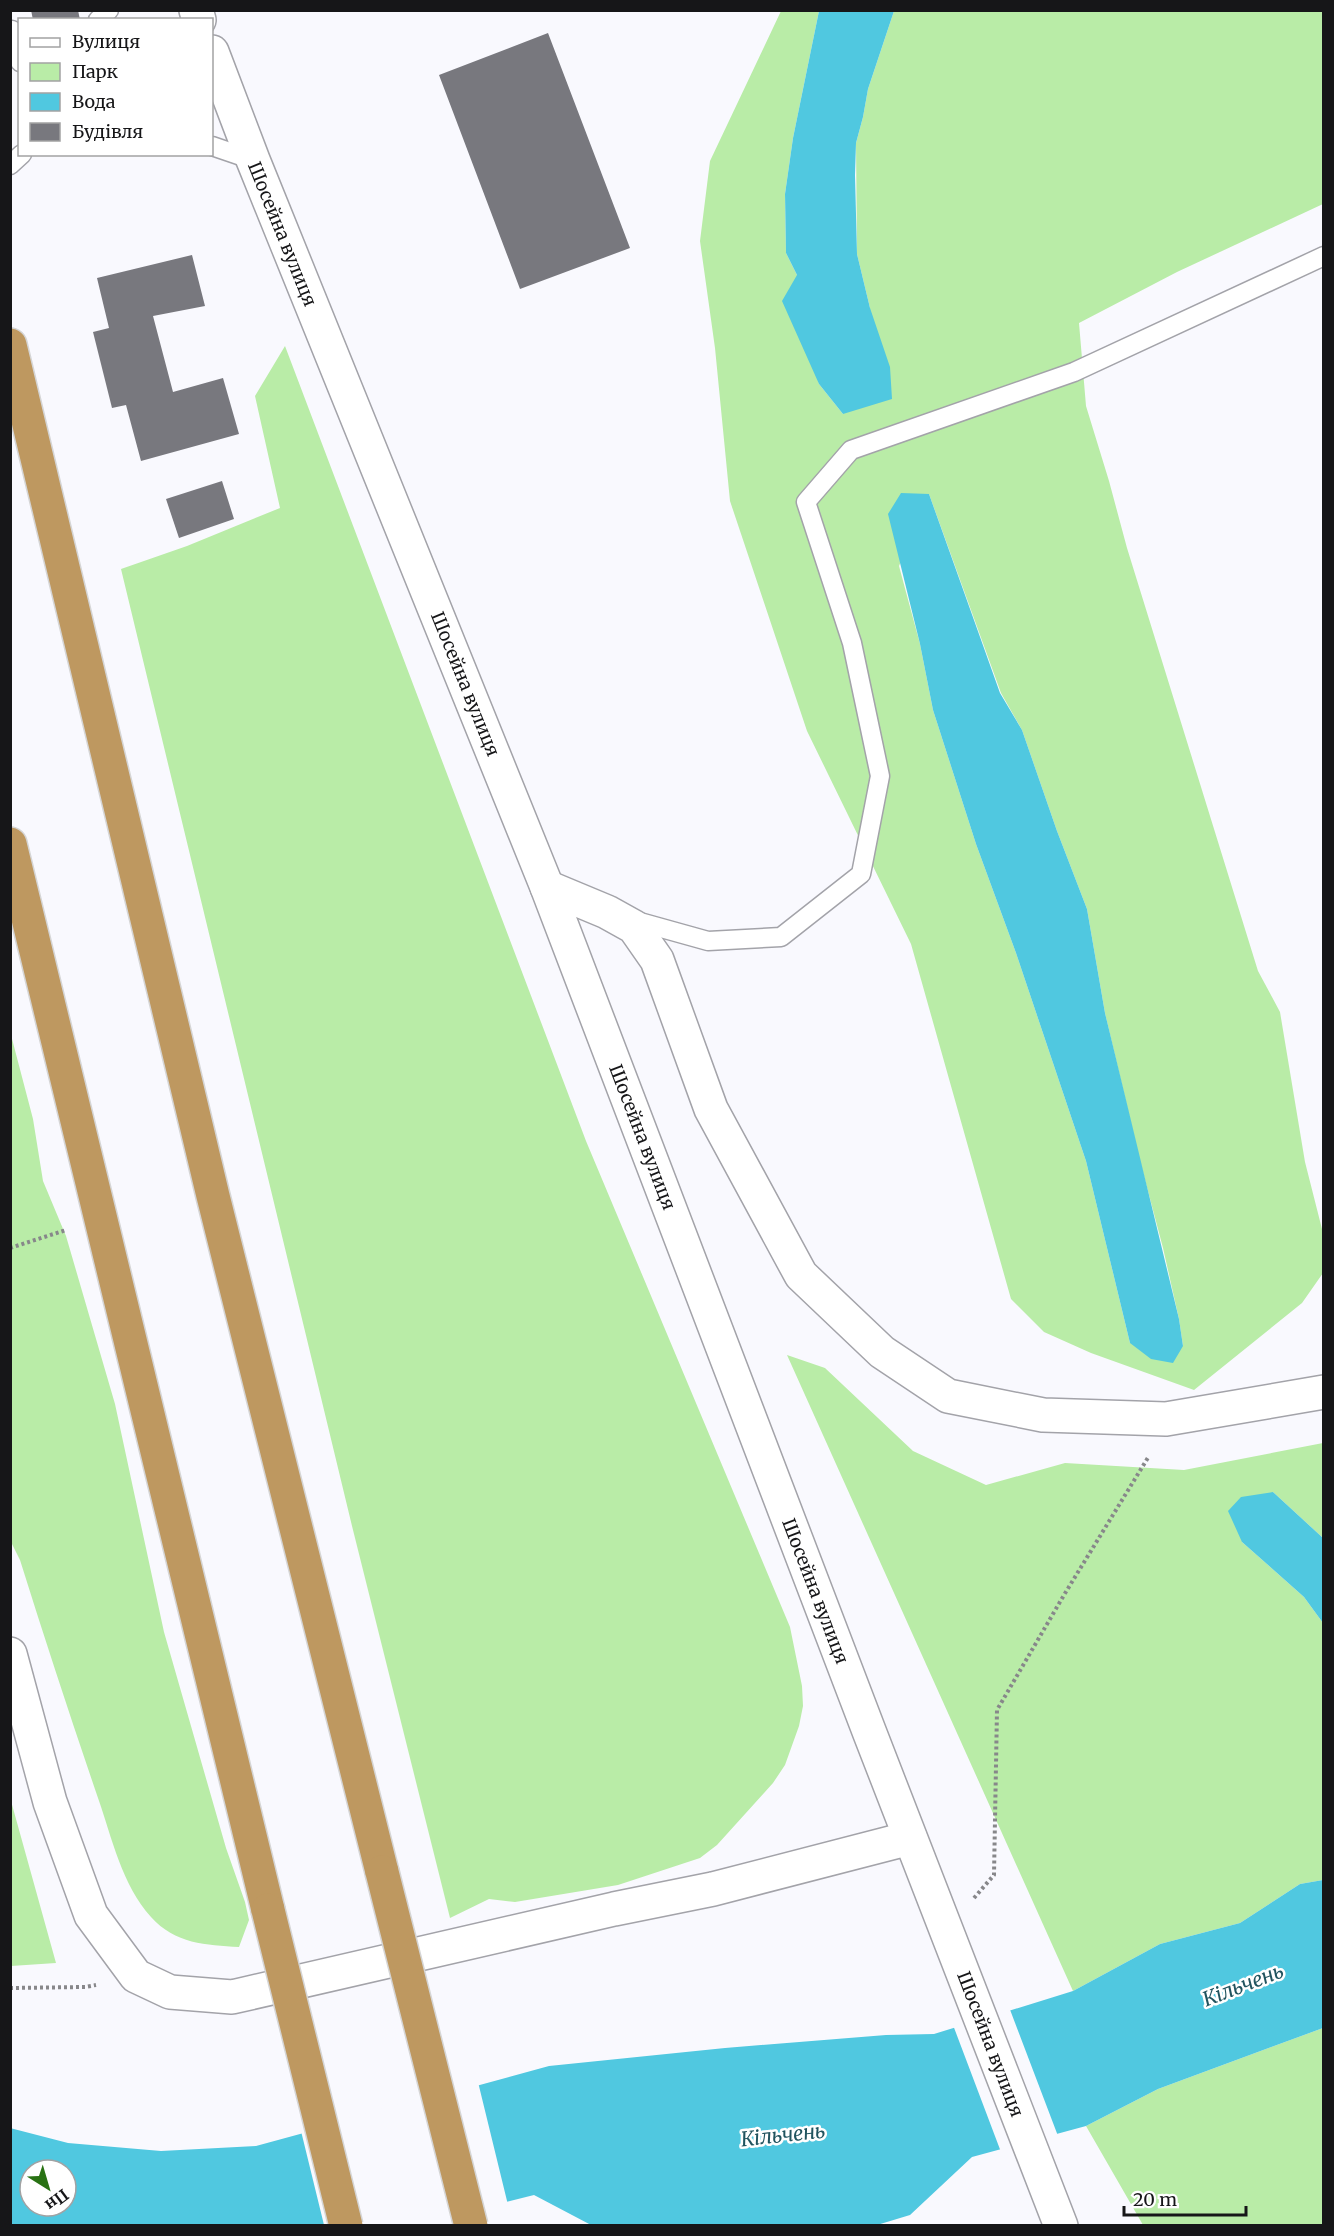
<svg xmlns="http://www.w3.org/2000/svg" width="1334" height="2236" font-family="Merriweather,serif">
<rect width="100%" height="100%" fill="#f9f9fe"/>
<path fill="#b9eca7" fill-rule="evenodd" d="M781,11H819L793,138L785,194L786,253L797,275L819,384L843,414L870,308L857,254L856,143L863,117L868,89L894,11H1323V204L1177,272L1079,323L1086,406L1109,481L1127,548L1258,971L1280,1012L1305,1162L1323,1233V1273L1302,1303L1194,1390L1091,1353L1044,1332L1011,1299L911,944L807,731L730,501L715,348L700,241L710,161ZM929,494L1001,693L1022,730L1057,831L1087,909L1105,1013L1139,1157L1163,1248L1179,1319L1183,1346L1130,1343L1086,1161L1016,953L976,844L933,710L920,644L899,566Z
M285,346L586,1141L790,1627L802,1686L803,1706L799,1726L785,1765L773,1783L717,1845L700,1858L618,1885L515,1902L489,1899L450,1918L352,1526L121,569L187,546L280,508L255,396Z
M11,1035L33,1119L43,1181L66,1236L115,1404L164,1632L226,1848L245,1902L249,1920L239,1947C206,1945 175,1944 151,1917C122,1885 112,1838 98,1798C71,1719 45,1640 20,1560L11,1542Z
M787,1355L825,1368L913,1451L986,1485L1065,1463L1184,1470L1323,1443V1538L1273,1492L1242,1542L1304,1597L1323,1623V1880L1300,1884L1240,1923L1160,1944L1073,1991Z
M11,1801L56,1963L11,1966Z
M1323,2028V2225H1143L1086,2126L1158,2089Z"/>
<path fill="#50c8e0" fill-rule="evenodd" d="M819,11H894L868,89L863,117L856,143L855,175L857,254L870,308L890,367L892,399L843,414L819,384L782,301L797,275L786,253L785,194L793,138Z
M901,493L929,494L1000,693L1022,730L1057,831L1087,909L1105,1013L1179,1319L1183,1346L1173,1363L1151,1359L1130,1343L1086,1161L1016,953L976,844L933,710L920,644L888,514Z
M1273,1492L1323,1538V1623L1304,1597L1242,1542L1228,1511L1241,1497Z
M1323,1880V2028L1158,2089L1086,2126L972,2157L910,2215L877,2225H591L534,2195L416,2225H11L10,2128L68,2143L161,2151L256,2146L549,2066L725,2048L886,2035L934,2034L1073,1991L1160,1944L1240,1923L1300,1884ZM30,2170H66V2206H30Z"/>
<path fill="#f9f9fe" d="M1009,2007L1058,2136L1001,2152L953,2025Z
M478,2082L508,2205L428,2226L324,2225L301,2131Z"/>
<path fill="#78787e" d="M31,10H78L80,20H33Z
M548,33L630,248L520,289L439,75Z
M192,255L205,306L153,316L173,392L223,378L239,434L141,461L126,405L112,408L93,332L109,328L97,278Z
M222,481L234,519L179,538L166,499Z"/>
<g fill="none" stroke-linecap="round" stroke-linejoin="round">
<g stroke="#a3a3a9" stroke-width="21">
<path id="service" d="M98,20L109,10
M12,30L20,62
M212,146L253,160
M10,165L22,154
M629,919L708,941L781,937L861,874L880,776L852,643L806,502L851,450L1074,372L1324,256"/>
</g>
<g stroke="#a3a3a9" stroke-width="36">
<path id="minor" d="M547,887L607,912L634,927L657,960L711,1109L801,1275L882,1352L948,1396L1043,1415L1166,1419L1324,1392
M10,1654L50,1802L91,1915L136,1976L170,1992L232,1997L614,1909L713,1889L910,1838"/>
</g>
<g stroke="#a3a3a9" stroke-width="36">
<path id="secondary" d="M196,10L199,20
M212,52L253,160L547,887L869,1731L1061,2226"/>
</g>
<g stroke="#d5d5d5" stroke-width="36">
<path id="trunk" d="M10,345L213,1196L382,1872
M10,844L268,1910"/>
</g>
<path stroke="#87878a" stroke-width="4" stroke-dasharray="3 3" stroke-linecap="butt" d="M10,1248L66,1230
M974,1898L994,1875L997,1710L1064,1595L1149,1456
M10,1988L85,1987L96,1985"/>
<use href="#service" stroke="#fff" stroke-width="18"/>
<use href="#minor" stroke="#fff" stroke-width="33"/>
<use href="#secondary" stroke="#fff" stroke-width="33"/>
<use href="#trunk" stroke="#be9860" stroke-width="33"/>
<g stroke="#d5d5d5" stroke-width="36" stroke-linecap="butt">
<path id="trunk-bridge" d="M382,1872L471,2226
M268,1910L346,2226"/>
</g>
<use href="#trunk-bridge" stroke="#be9860" stroke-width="33"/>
</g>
<g text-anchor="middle" stroke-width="5" stroke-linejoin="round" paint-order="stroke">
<g font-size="18" fill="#161618" stroke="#fff">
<text transform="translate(282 234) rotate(68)" y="6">Шосейна вулиця</text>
<text transform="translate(465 684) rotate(68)" y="6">Шосейна вулиця</text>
<text transform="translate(642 1137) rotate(69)" y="6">Шосейна вулиця</text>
<text transform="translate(815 1591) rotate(69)" y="6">Шосейна вулиця</text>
<text transform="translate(990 2044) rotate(69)" y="6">Шосейна вулиця</text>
</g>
<g font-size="20" font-style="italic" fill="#21545f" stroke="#fff">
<text transform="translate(1243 1985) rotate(-21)" y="7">Кільчень</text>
<text transform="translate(783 2135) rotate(-6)" y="7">Кільчень</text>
</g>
</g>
<rect width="1334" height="2236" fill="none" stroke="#161618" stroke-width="24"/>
<rect x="18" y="18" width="195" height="138" fill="#ffffff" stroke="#a2a2a3" stroke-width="1.5"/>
<rect x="30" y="38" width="30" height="9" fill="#ffffff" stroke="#a2a2a3" stroke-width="1.5"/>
<text x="72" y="48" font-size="18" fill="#161618">Вулиця</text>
<rect x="30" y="63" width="30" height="18" fill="#b9eca7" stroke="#a2a2a3" stroke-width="1.5"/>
<text x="72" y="78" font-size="18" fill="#161618">Парк</text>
<rect x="30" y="93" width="30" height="18" fill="#50c8e0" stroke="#a2a2a3" stroke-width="1.5"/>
<text x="72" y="108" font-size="18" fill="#161618">Вода</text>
<rect x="30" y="123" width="30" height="18" fill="#78787e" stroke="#a2a2a3" stroke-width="1.5"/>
<text x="72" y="138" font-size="18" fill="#161618">Будівля</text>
<g transform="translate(48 2188) rotate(143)"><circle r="28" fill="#ffffff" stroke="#a2a2a3" stroke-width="1.5"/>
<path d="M0-4.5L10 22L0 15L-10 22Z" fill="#297214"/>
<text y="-9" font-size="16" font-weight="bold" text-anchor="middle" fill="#161618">Пн</text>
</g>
<path d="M1124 2206v9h122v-9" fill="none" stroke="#161618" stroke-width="3"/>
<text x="1133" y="2206" font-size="18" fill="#161618" stroke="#ffffff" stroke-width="4.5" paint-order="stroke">20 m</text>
</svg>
